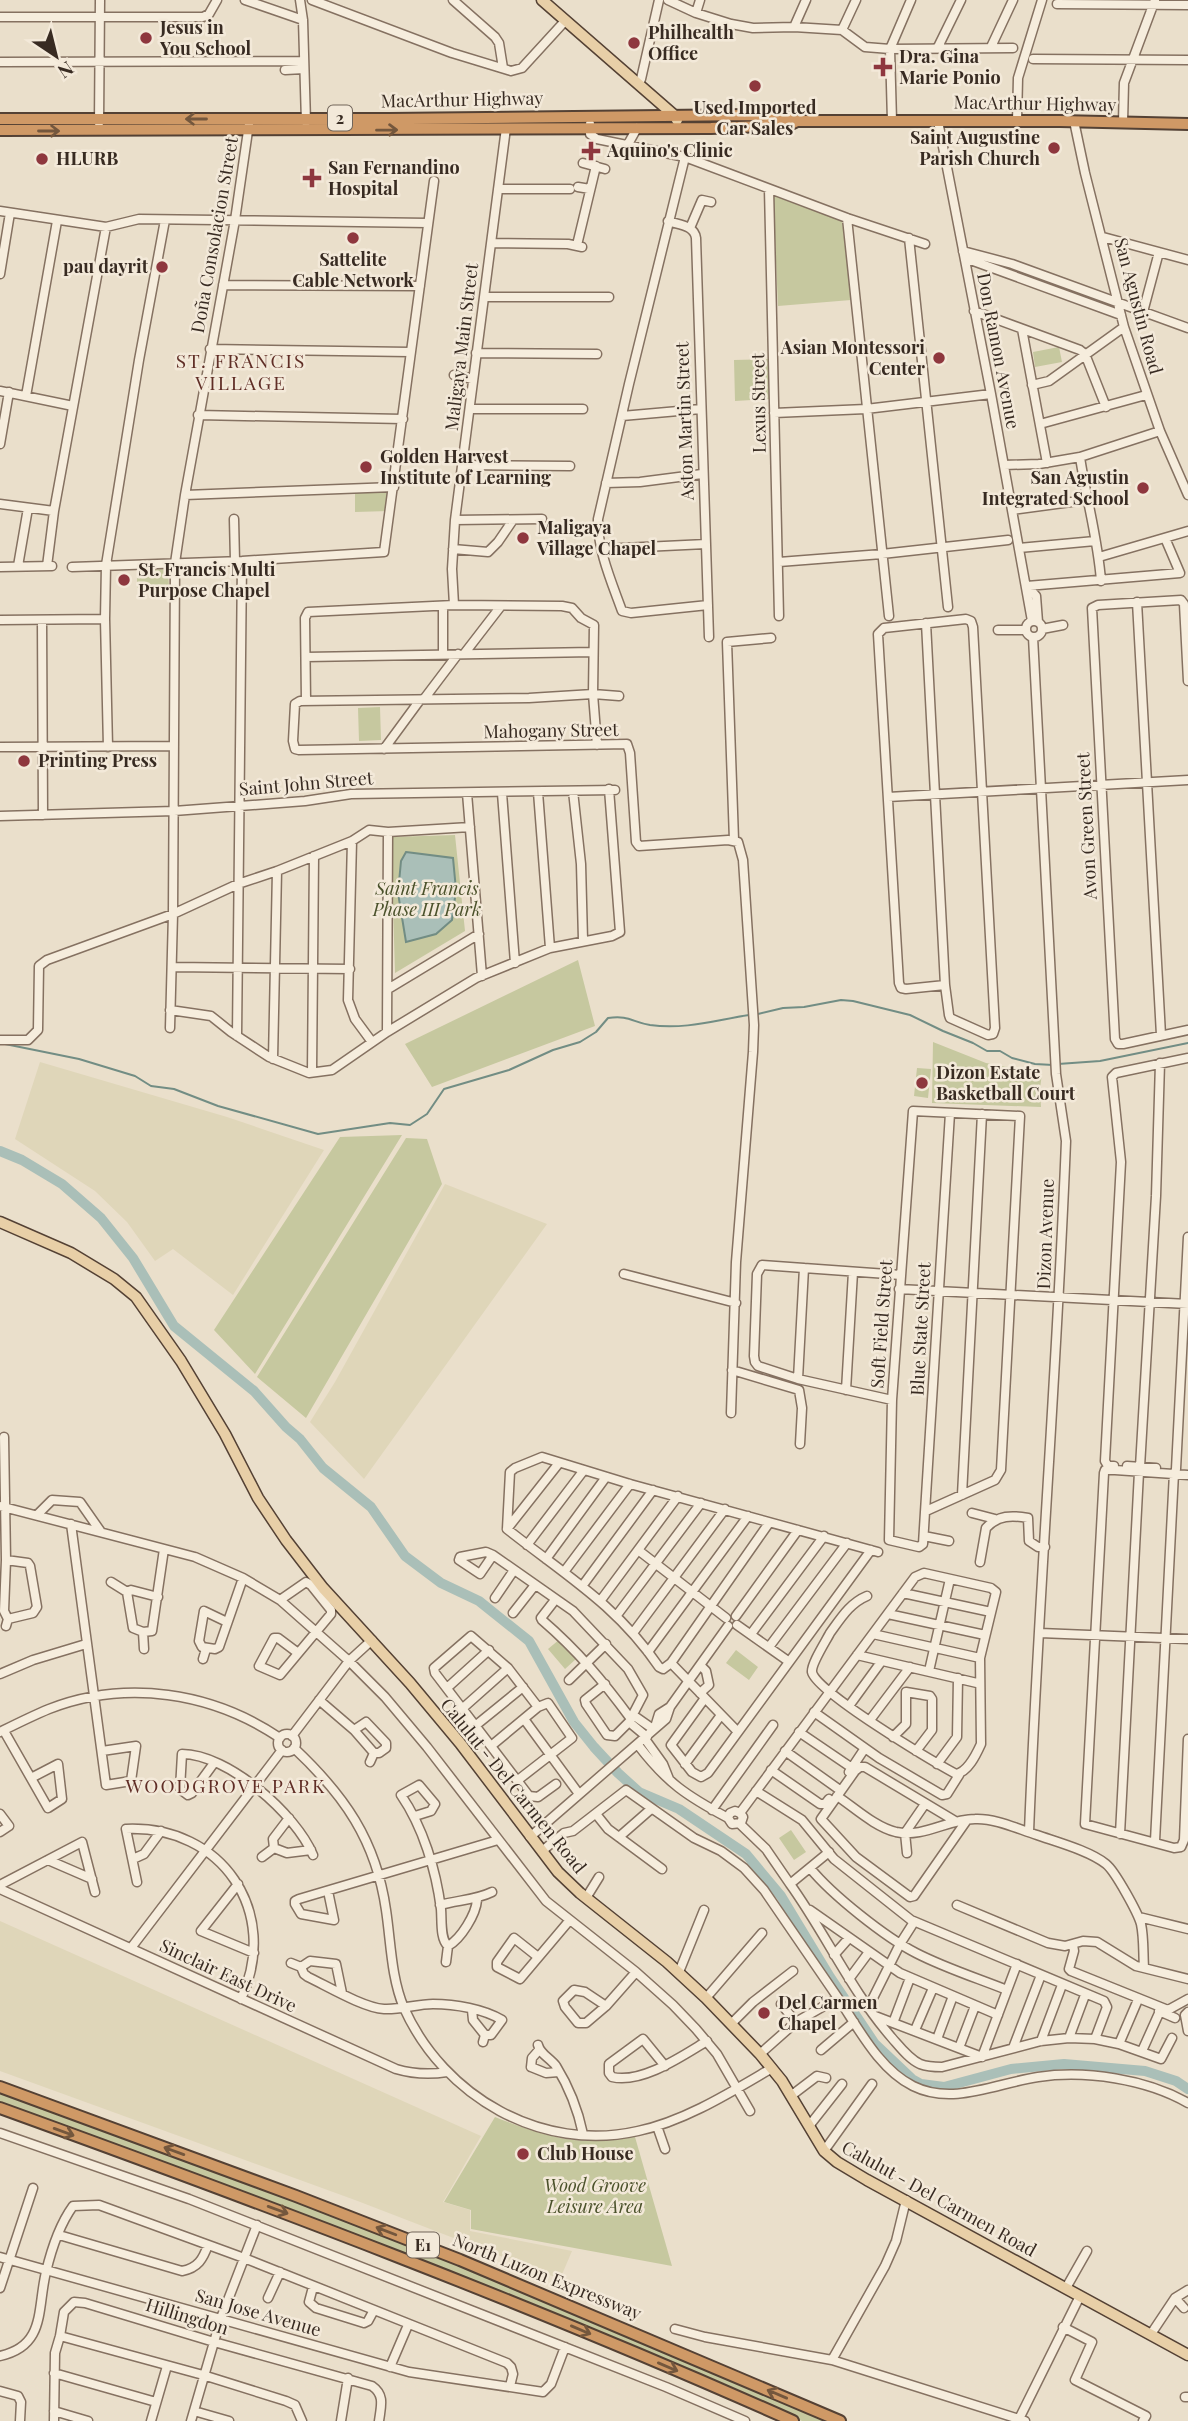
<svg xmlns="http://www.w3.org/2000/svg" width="1188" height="2421" font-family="'Playfair Display',serif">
<rect width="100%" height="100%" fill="#eadfcb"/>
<path fill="#dfd6b9" d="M40,1062L227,1117L324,1150L233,1295L173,1249L155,1261L127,1222L95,1191L15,1139Z
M445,1184L547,1224L364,1479L310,1422L335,1382Z
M0,1921L481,2136L443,2202L470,2210V2231L572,2251L560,2279L355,2200L0,2071Z"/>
<path fill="#c6c89f" d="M773,194L842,220L851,300L778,306Z
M1059,347L1062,362L1035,367L1033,352Z
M769,359L770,399L735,401L734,360Z
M393,488L389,511L355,512V490Z
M168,569L169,588H137V570Z
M380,707L381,740L359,741L358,708Z
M455,835L465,931L395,973L391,837Z
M578,960L595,1026L432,1087L405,1044Z
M933,1042L986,1063L1042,1073L1040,1089L1041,1107L932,1103Z
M917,1068L931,1069L928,1098L914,1096Z
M402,1135L255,1374L214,1330L340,1137Z
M406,1138L427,1139L442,1184L306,1418L257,1377Z
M560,1639L576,1659L565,1669L548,1649Z
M736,1650L758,1667L749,1680L726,1663Z
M791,1830L806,1852L794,1860L779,1838Z
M0,2091L355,2222L834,2421H802L728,2389L0,2104Z
M495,2117C526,2129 558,2141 591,2141C606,2141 621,2138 635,2137L672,2266L471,2229V2210L444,2202Z"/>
<path fill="#aabfb8" stroke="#728d84" stroke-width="2" d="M406,852L453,858L456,890L452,920L436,934L406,942L398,893L401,861Z"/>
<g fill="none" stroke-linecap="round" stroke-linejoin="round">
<path stroke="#728d84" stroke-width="2" d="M758,1014L783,1008L804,1007L841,1000L853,1001L910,1015L943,1031L973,1043L987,1051H1000L1012,1058L1035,1064L1053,1065
M5,1044L79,1059L135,1076L151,1086L174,1089L218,1106L318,1134L390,1123L410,1125L427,1114L444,1089L509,1070L553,1050L580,1042L596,1032L608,1018C629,1015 632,1022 650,1025C685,1030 716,1020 749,1015
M1058,1064L1100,1061L1188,1043"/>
<path stroke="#aabfb8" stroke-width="10" d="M0,1151L22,1160L62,1184L101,1218L133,1258L174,1326L254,1391L286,1427L300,1439L323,1468L371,1507L405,1556L441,1583L479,1601L529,1641L574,1722L594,1747L618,1773L639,1792L679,1809L746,1854L781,1896L830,1977L875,2044L912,2079L921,2084L944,2087L1011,2069L1064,2064L1145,2071L1176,2081L1188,2089"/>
<g stroke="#857161" stroke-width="11">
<path id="minor" d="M245,0L303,20
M300,0L303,20L306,122
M312,0L452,53L511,71L522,68L565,21
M453,0L495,37L499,43L503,68
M668,0L696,13L731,24L753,28L794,27L842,30L865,47L890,49L1013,48
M1057,4L1188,5
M696,13L700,0
M0,17H203L209,14L217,0
M794,27L806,0
M842,30L856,0
M938,47L961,0
M991,47L1013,0
M1033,59L1188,60
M0,62L304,61
M285,70L304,69
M641,79L659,0
M892,121L890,49L911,0
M938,121L991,394L1032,621
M1017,121L1018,78L1042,0
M1074,121L1085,173L1124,327L1160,431L1188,495
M1123,122L1124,83L1155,0
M99,123L100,0
M590,124V134L597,139L685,157L847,218L925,244
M627,146L637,128
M685,157L629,384L598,519C597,549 612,583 622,611L631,613L708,605
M583,163L605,169
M578,187L590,189
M498,189H570
M769,189L779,616
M0,211L106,227L139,219L428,223
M847,218L889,616
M668,221C679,225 694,225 696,238L709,637
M690,228L702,200L711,202
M1103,237L1188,260
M909,238L948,607
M492,243L568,244L582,247
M577,245L596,166
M963,251L1012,264L1188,328
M965,258L1121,315
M0,274L10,213
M223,285L420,286
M485,297H609
M974,311L1080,350L1085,354L1106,407
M1143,312L1159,252
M1022,329L1047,463
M210,349L410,352
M476,353L597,354
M454,375L473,379
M1032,385L1049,381L1124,327
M0,391L73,406
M26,396L57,221
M470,409H583
M774,413L866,409L991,394
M198,415L403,419
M622,416L701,409
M1040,424L1146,395
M0,444L9,392
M1080,457C1086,498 1098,539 1101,581
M463,465L570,466
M1004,465L1039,464L1080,457L1160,431
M606,483L640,482L702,474
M185,495L394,487
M0,504L54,511
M1012,510L1086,500
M234,519L235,561
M455,520L542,519
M1019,548L1095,541
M453,549L488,552L498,542L513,520
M602,549L706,544
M1099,557L1188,531
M779,562L882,554L1008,540
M18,566L28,508
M47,566L54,511L106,227
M0,567L52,566
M72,567L242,561L384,552L434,181
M1027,586L1180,573L1165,538
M1027,586L1036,596L1038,622
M1137,602L1161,1035
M454,605L452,569L455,520L506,128
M443,606V654
M0,620L105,619
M1026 629a8 8 0 1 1 16 0a8 8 0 1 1-16 0Z
M42,621L43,815
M926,623L945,985L949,1015L950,1018L988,1035L993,1034L995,1028L973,627L971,621L966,619L884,628L878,634L899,983L901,988L906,989L945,985
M1042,629L1063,625
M998,630H1026
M464,654L501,606
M306,657L593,652
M1188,681L1184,604L1181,600L1098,605L1092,608L1115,1039L1118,1044H1123L1188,1030
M619,696L593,694L529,698L300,701L295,704L293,741L295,749L299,750L627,744L630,753L636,842L639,846L728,840L738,842L743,860L754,1025L753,1052L736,1262L731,1413
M424,699L458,654
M306,701L305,618L308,612L454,605L562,606L572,608L581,618L594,625L593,694L597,745
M0,747L174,746
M108,747L105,619L106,565L139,360L165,220
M384,749L420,700
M573,791L581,864L583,940
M538,792L550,948
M467,793L482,976
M502,793L515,963
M888,797L1188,780
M0,816L174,811L305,801L351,794L615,790
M734,840L727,642L771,638
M352,841L348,1000L355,1019L372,1042
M173,967L350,969
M388,989L479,934
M170,1010L211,1016L231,1032L269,1057L309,1073L332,1070L387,1032L388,832
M170,1028L173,914L175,563L185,495L235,220L249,124
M387,1032L476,978L550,948L612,936L620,932L609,789
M237,1036L242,561
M0,1040H28L38,1030L39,966L47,960L173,914L238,884L277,871L352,841L369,830L388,832L470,827
M273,1059L277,871
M312,1072L314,856
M624,1274L736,1303
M899,1289L1188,1304
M732,1370L799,1390L802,1408L800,1444
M798,1379L804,1268
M846,1390L853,1272
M892,1400L798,1379L758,1366L755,1362L754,1356L757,1274L762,1265L901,1275
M4,1437L6,1560L4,1611L8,1619L6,1626
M1114,1466H1108L1105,1461L1121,1162L1112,1077L1116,1073L1188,1058
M1127,1466L1156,1468
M1140,1467L1156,1196L1160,1063
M1176,1469L1188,1237
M1188,1475L1115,1470H1105L1104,1473L1085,1824L1174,1848L1181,1847L1184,1840L1188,1739
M962,1495L982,1114
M0,1506L195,1557L243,1578L280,1600L349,1661L385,1697L427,1747L546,1901L636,1972L673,2005L696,2029L717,2054L750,2111
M926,1511L995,1480L1001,1470L1020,1116L913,1111L892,1400L889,1540L919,1547L923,1544L950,1113
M972,1513L995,1519
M37,1515L52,1500L80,1502L101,1532
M769,1523L671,1663L663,1669L659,1667C617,1605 565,1575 507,1529L510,1472L515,1468L542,1457L630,1484L878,1552
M71,1524L106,1785L131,1781L136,1746L102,1751
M507,1529L559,1463
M924,1536L949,1541
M527,1545L584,1470
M638,1550L726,1618
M493,1555L480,1574L459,1560L460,1557L486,1552L493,1555L573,1611L628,1669L643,1695L629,1722L615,1736L607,1735L586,1704L585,1700L605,1684
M546,1559L606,1477
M6,1560L28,1563L30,1566L37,1607L33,1613L8,1619
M980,1562L986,1528C998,1515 1012,1515 1028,1518L1029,1541L1038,1547H1045
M564,1572L630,1484
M111,1582L127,1592L131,1590L158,1597
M583,1585L653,1490
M127,1592L133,1628L143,1632L152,1631L164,1549
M903,1593L991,1612
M495,1598L514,1570
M280,1600L306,1582L311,1585L331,1610V1614L280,1675L259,1666L274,1638H278L298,1653
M555,1600L541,1618L542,1620C578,1651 603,1681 631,1719
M601,1600L678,1496
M513,1613L535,1585
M888,1614L985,1635
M617,1615L701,1503
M736,1616L798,1530
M227,1622L204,1611L199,1641L202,1647L215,1649L219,1647L243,1578
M737,1625L788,1661
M143,1632L144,1649
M633,1633L725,1509
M1040,1633L1188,1639
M751,1634L824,1536
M873,1634L980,1658
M769,1647L847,1543
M648,1652L748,1516
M857,1655L977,1683L980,1681
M203,1659L206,1649
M671,1663L738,1732
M700,1665L706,1671L709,1685L700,1693
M929,1671L950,1579
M0,1674L33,1660L86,1644
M569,1680L606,1644
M447,1688L489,1650
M705,1698L671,1745L692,1772L701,1777L708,1773L871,1550
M319,1700L354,1730L374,1753
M849,1706L881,1662
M538,1707L508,1668L471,1636L434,1668L435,1673L529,1796L538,1797L556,1784
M463,1708L508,1668
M814,1712L879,1758L942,1795L947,1794L959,1775
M633,1715L653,1729
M524,1719L579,1794
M870,1720L910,1667
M629,1722L647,1737
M475,1726L523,1687
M655,1727L659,1714L670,1707
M354,1730L366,1722L386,1743V1748L379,1753H374L370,1762
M4,1731L48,1808L62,1799L58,1764L31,1778
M0,1732C16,1724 32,1716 49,1709C126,1679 212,1692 280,1738
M799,1732L852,1768
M278 1743a9 9 0 1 1 18 0a9 9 0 1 1-18 0Z
M292,1736L349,1661L372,1640
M893,1737L906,1724V1692L930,1696L932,1699V1730L916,1751
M645,1739L663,1764L669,1779
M638,1745C667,1783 687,1796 728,1818L732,1824L741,1823L743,1817L740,1813L735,1811L730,1813L728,1818
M491,1746L538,1707L548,1703L572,1738L518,1780
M294,1748C344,1795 376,1840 386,1910C391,1943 391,1977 404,2008C444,2097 542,2153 638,2131C685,2121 731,2092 772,2068
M785,1751L837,1788
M214,1763L192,1793L188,1795L180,1789L182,1754C228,1754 296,1814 313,1855
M685,1764L721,1715
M937,1764L957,1737L958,1678
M771,1770L820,1804H825L829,1799
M849,1772L865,1748
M756,1791L802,1820L834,1859L911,1920L1104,2001L1107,2007L1095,2039
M837,1796C855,1808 875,1827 896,1832C924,1838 948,1819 975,1819C995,1818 1018,1829 1037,1835C1057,1842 1090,1851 1106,1864C1115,1871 1138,1913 1141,1924C1144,1938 1143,1953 1144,1967
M712,1810L773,1725
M740,1813L915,1577L924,1573L991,1588L996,1592L980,1658L981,1744C976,1755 968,1772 956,1774C934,1762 816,1692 812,1672C811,1664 826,1641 830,1633C841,1618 850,1603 867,1596
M0,1814L9,1826L0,1832
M596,1814L608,1829L662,1869
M415,1816L431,1811L435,1804L419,1785L401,1795C423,1827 436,1870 441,1909C442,1921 440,1939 448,1946L446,1962
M289,1818L273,1839L274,1848L287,1853L311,1850
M955,1821L865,1767H860L855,1771L821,1819L856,1857L910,1897L914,1896L967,1820
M740,1824L766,1849L790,1884L829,1852
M1029,1832C1038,1602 1057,1372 1066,1141L1056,1074L1033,637
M1120,1834L1139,1472
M530,1837L666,1719L670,1707L728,1626
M619,1837L651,1809
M1155,1841L1174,1473
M542,1851L564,1833L573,1831L626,1790L694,1838L721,1851L744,1868L764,1890L838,1998
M907,1853L905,1833L925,1804
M262,1857L274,1848
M133,1859L144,1854L161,1831
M48,1860L92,1879
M810,1868C832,1895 885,1937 916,1953C945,1968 977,1978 1007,1990
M137,1882L126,1829C222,1825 281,1912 241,1999
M238,1884L201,1931L254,1953
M790,1884C826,1934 851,1991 892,2038C900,2047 909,2059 920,2064C928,2067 934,2067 942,2067L1041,2041L1069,2038L1095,2039L1119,2044L1161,2059L1172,2038
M0,1885L82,1842L95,1892
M0,1889L396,2069C413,2074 429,2075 447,2072
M328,1891L334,1920L301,1914L295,1904V1901L299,1899L498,1840
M586,1898L599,1877
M440,1905C458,1900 476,1900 492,1892
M957,1905L1048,1943L1065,1946L1083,1941L1097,1942L1136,1966L1188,1979
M810,1910L900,1973L998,2015
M1139,1917L1188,1929
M1073,1945L1074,1951L1069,1969L1071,1971L1168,2010L1188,1999
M448,1946C461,1939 476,1914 477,1900
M131,1948L282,1750
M834,1955L849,1938
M538,1957L514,1938L497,1962V1967L520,1979L569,1921
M291,1963L301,1967L304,1974L308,1977C327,1986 364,2008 384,2009C400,2010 417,2004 433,2004C455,2004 484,2009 502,2020L491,2035H485L483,2042
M301,1967L310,1961L336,1964L342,1993
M679,1972L704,1910
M849,1979L869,1952
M706,1998L762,1933
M781,2004L796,2022
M606,2006L585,1992L574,1990L563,2001L565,2007L578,2023H586L606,2006L636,1972
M868,2008L900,1944L914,1922
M472,2010L473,2020L485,2035
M1159,2011L1175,2018
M1188,2012L1185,2015L1188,2031
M875,2016L982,2057L1017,1964
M732,2023L753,2002L793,1971
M893,2023L910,1978
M915,2030L933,1988
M1069,2038L1085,1995
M937,2039L953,1996
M1041,2041L1062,1985
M1119,2044L1137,2002
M538,2045C540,2054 550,2058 556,2066C569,2087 578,2110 583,2134
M959,2048L975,2006
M1013,2048L1041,1975
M821,2050L854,2022
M1142,2051L1160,2011
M760,2054L796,2022L838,1998C859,2029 879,2069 913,2086C953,2106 997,2083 1038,2077C1086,2070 1146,2079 1188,2103
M665,2066L643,2039L609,2064V2073L612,2077C642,2084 682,2056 707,2041
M531,2067L546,2073L559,2072
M531,2067L532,2058L539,2050
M792,2095L817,2076L826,2078
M657,2126L665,2149
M809,2126L842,2084
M0,2133L189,2199L666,2387L745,2421
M824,2151L872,2084
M59,2235L182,2271C198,2268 203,2259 208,2245
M0,2257L409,2372L543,2392L551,2384L565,2347
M313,2287L309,2302L316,2308L364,2323L368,2321L374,2310
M0,2288L33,2188
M1066,2288L1087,2251
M268,2298L280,2272
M1175,2298L1184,2308
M1063,2327L1092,2342L1075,2380L1146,2416L1143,2421
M675,2329L705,2337L832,2360L1025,2421
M1151,2334L1175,2298L1188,2290
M60,2336L203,2375L286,2401L295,2405L302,2421
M0,2356C46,2346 37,2309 46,2272C51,2251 60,2224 73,2206L99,2205L244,2258L507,2363L511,2367L513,2374L510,2386
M832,2360L885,2266L896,2241L906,2200
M390,2367L408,2325
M54,2373L156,2402
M0,2391L18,2396L21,2402L20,2421
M1185,2397H1188
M54,2411L88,2421
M194,2411L229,2421
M1019,2419L1080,2296
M54,2421L55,2353L60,2336L64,2312L74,2302L85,2303L214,2342L372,2386C385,2395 381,2406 379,2421
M151,2421L167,2366
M191,2421L221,2318L257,2225
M341,2421L348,2378"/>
</g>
<g stroke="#544134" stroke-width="13">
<path id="major" d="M542,0L675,116L677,120
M0,1222L71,1253L114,1279L136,1297L181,1361L225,1434L258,1498L286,1540L323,1588L410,1683L460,1743L558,1872L580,1893L667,1962L706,1998L760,2054L782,2081L824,2151L837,2162L867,2180L1188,2355"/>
</g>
<g stroke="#544134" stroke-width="14">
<path id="highway" d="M0,119H389L751,115L791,118L797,121
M0,130L711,128L789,125L797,121H1060L1188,124
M0,2087L296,2196L460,2260L840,2421
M0,2108C268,2205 533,2305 793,2421"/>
</g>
<use href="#minor" stroke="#f6eddd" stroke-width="8"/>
<use href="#major" stroke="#e8cfa7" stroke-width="10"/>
<use href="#highway" stroke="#cf9966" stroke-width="10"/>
</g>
<defs><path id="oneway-shaft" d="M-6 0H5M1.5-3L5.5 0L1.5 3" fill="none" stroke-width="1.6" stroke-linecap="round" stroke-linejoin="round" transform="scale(1.75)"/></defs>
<g stroke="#74573d">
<use href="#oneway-shaft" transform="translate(196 119) rotate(-180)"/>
<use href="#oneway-shaft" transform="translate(387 130) rotate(-1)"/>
<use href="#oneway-shaft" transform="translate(49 131)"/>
<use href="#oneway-shaft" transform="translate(64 2132) rotate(20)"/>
<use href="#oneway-shaft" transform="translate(174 2151) rotate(-160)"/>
<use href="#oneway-shaft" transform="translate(278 2210) rotate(20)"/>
<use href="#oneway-shaft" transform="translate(386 2231) rotate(-159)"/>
<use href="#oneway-shaft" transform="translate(581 2330) rotate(23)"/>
<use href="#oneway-shaft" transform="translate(668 2367) rotate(23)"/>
<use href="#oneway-shaft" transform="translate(777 2394) rotate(-157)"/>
</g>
<g fill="#8e373e" stroke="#f3e9d9" stroke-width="2.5">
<circle cx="146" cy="38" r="7"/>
<circle cx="634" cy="43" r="7"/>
<path d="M879.5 56.5h7v7h7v7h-7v7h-7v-7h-7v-7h7z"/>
<circle cx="755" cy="86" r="7"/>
<circle cx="1054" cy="148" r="7"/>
<path d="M587.5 140.5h7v7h7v7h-7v7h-7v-7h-7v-7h7z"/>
<circle cx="42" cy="159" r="7"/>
<path d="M308.5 167.5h7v7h7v7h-7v7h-7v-7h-7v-7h7z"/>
<circle cx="353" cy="238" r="7"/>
<circle cx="162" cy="267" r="7"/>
<circle cx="939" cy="358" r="7"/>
<circle cx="366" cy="467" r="7"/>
<circle cx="1143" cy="488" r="7"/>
<circle cx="523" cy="538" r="7"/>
<circle cx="124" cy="580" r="7"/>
<circle cx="24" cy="761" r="7"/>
<circle cx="922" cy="1083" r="7"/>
<circle cx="764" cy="2013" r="7"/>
<circle cx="523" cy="2154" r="7"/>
</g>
<g text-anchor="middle" stroke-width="5" stroke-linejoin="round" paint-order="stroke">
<g fill="#f3e9d9" stroke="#706459" stroke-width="2">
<rect x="328" y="105.5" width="24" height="25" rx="5"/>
<rect x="407" y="2232.5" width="32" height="25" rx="5"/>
</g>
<g font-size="16" font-weight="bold" fill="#382b22">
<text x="340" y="124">2</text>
<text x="423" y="2251">E1</text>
</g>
<g font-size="18" font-weight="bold" fill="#382b22" stroke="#f3e9d9" text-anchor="start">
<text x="160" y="34">Jesus in<tspan x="160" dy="21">You School</tspan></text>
<text x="648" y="39">Philhealth<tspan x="648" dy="21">Office</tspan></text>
<text x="899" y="63">Dra. Gina<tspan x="899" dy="21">Marie Ponio</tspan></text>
<text x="755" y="114" text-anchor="middle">Used Imported<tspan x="755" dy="21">Car Sales</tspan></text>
<text x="1040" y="144" text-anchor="end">Saint Augustine<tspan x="1040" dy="21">Parish Church</tspan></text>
<text x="607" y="157">Aquino's Clinic</text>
<text x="56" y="165">HLURB</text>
<text x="328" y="174">San Fernandino<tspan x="328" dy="21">Hospital</tspan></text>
<text x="353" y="266" text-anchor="middle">Sattelite<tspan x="353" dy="21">Cable Network</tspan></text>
<text x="148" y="273" text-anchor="end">pau dayrit</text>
<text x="925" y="354" text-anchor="end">Asian Montessori<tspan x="925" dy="21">Center</tspan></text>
<text x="380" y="463">Golden Harvest<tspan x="380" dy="21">Institute of Learning</tspan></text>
<text x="1129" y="484" text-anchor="end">San Agustin<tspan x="1129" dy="21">Integrated School</tspan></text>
<text x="537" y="534">Maligaya<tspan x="537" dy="21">Village Chapel</tspan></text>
<text x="138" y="576">St. Francis Multi<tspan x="138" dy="21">Purpose Chapel</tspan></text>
<text x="38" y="767">Printing Press</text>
<text x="936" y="1079">Dizon Estate<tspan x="936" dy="21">Basketball Court</tspan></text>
<text x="778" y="2009">Del Carmen<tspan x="778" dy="21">Chapel</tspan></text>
<text x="537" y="2160">Club House</text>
</g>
<g font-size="18" fill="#382b22" stroke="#f3e9d9">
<text transform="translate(462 100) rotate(-1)" y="6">MacArthur Highway</text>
<text transform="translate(1035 104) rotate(1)" y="6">MacArthur Highway</text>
<text transform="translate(215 235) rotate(-80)" y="6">Doña Consolacion Street</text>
<text transform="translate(1138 306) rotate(75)" y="6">San Agustin Road</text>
<text transform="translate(462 347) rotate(-83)" y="6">Maligaya Main Street</text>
<text transform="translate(998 351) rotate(79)" y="6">Don Ramon Avenue</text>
<text transform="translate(759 403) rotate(-91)" y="6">Lexus Street</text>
<text transform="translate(685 421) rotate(-92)" y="6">Aston Martin Street</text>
<text transform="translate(551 731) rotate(-1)" y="6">Mahogany Street</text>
<text transform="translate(306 784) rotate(-5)" y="6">Saint John Street</text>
<text transform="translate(1087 826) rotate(-93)" y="6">Avon Green Street</text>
<text transform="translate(1046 1234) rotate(-88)" y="6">Dizon Avenue</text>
<text transform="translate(882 1324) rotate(-86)" y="6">Soft Field Street</text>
<text transform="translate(921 1329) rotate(-87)" y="6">Blue State Street</text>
<text transform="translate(513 1786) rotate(51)" y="6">Calulut - Del Carmen Road</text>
<text transform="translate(228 1976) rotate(25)" y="6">Sinclair East Drive</text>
<text transform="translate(939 2199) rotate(29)" y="6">Calulut - Del Carmen Road</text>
<text transform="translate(547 2277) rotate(22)" y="6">North Luzon Expressway</text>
<text transform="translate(258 2313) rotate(16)" y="6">San Jose Avenue</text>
<text transform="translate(187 2317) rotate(17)" y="6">Hillingdon</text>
</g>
<g font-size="18" font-style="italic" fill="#4b522b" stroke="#f3e9d9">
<text x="427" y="895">Saint Francis<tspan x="427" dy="21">Phase III Park</tspan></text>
<text x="595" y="2192">Wood Groove<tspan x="595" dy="21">Leisure Area</tspan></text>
</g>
<g font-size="19" letter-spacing="2" fill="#602e26" stroke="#f3e9d9">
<text x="241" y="368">ST. FRANCIS<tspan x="241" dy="22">VILLAGE</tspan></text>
<text x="226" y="1793">WOODGROVE PARK</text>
</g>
</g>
<g transform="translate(56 56) rotate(145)" stroke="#f3e9d9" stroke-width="5" paint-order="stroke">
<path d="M0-5L12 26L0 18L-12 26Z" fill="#382b22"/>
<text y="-10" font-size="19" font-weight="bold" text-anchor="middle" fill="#382b22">N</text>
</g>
</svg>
